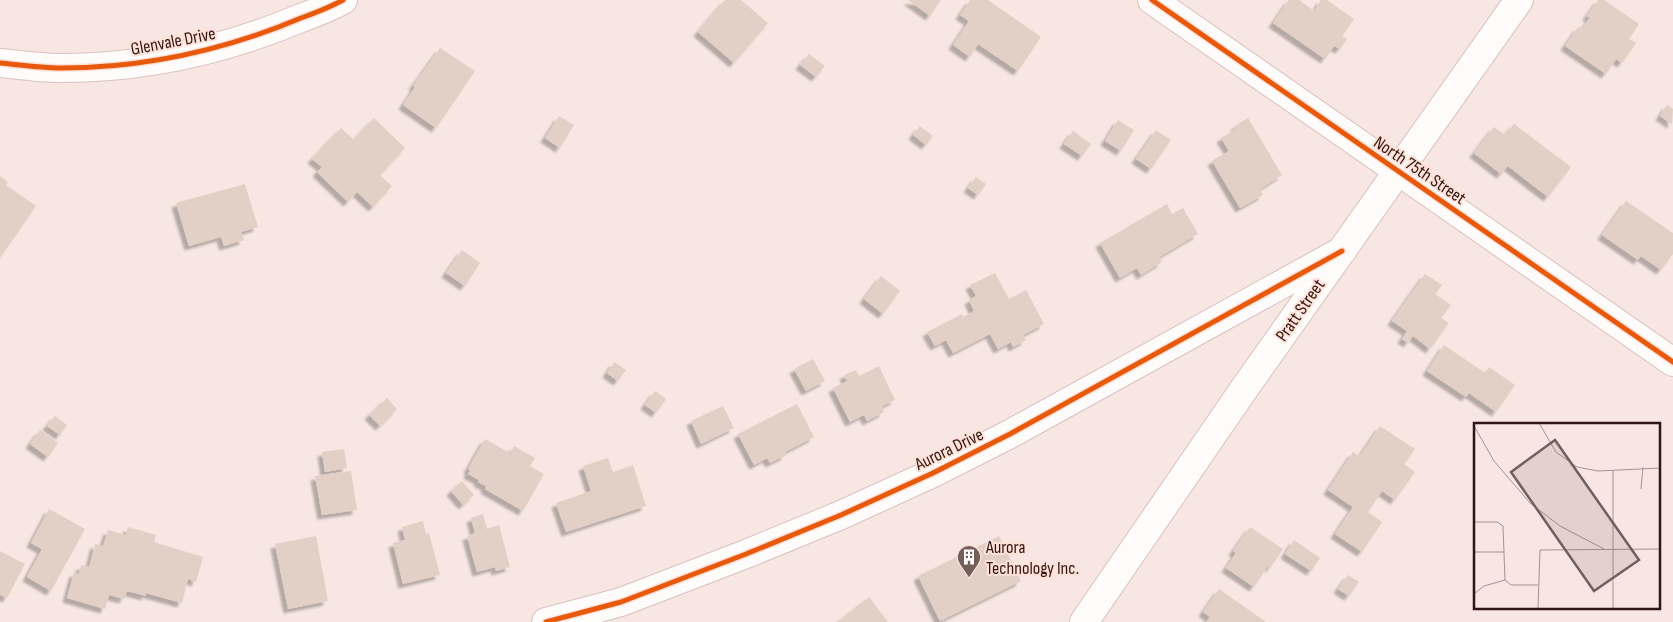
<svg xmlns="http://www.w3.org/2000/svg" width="1673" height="622" font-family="'Sofia Sans Condensed',sans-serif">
<defs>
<filter id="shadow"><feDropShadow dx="-4.5" dy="4.5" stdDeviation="1" flood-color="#0004"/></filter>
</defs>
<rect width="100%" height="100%" fill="#f7e6e2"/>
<path fill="#e2cfc5" filter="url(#shadow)" d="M725,0H741L768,23L734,63L698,32Z
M908,0H941L930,16Z
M970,0H988L1041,37L1018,71L978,44L970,57L953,45L969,21L960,15Z
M1289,0H1299L1314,11L1321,0H1327L1354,19L1342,36L1347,39L1340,49L1334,46L1325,59L1273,23Z
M1598,0H1604L1639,24L1629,39L1636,43L1622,63L1616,59L1606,74L1565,46L1578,27L1581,29L1590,18L1587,16Z
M440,48L475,71L436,128L403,105L415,87L413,86Z
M809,54L825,66L816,77L800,65Z
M1667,105L1673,109L1672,124L1660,116Z
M559,116L574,125L560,148L545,138Z
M374,118L405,148L380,175L392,186L373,207L357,192L348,202L317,172L322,167L312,159L341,128L354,140Z
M1248,118L1282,175L1260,189L1263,195L1240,208L1212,161L1229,151L1221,138L1236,129L1235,126Z
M1118,120L1134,130L1121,151L1105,141Z
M1514,124L1571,167L1548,197L1508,166L1501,174L1474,153L1494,127L1505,135Z
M920,126L933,136L926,145L913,135Z
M1156,130L1171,140L1151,169L1136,159Z
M1073,131L1091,144L1082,156L1064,144Z
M0,176L8,182L6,185L36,206L0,258Z
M976,177L986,184L978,195L968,188Z
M245,184L258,227L241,232L244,240L224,246L221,237L189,246L176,203Z
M1626,201L1673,233V254L1661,270L1641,256L1638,260L1602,235Z
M1167,204L1172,214L1183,208L1198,234L1159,257L1162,262L1141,275L1137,268L1120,278L1100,243Z
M462,250L480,263L465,286L446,273Z
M995,273L1009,299L1026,290L1044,324L1023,335L1026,340L1013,347L1011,342L998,349L990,334L953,353L946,340L935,346L927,332L962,314L963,317L974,311L969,300L976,296L970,285Z
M1425,274L1442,285L1435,294L1451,305L1441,318L1449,323L1430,349L1413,336L1408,343L1402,339L1407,331L1392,321Z
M881,276L900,291L883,314L864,299Z
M1444,345L1485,373L1489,367L1515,385L1496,412L1469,393L1466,397L1427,371Z
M813,359L825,381L806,391L794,369Z
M614,362L626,370L618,381L607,373Z
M879,366L895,400L882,406L884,412L867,421L864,415L850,422L833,388L847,381L844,375L856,370L859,376Z
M655,391L666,399L656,413L645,405Z
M387,398L397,409L380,426L369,415Z
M797,404L814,437L785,452L786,455L770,463L767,458L754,465L738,434Z
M723,406L734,428L701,444L691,421Z
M55,416L67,425L60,435L47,426Z
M1380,426L1415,449L1404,464L1415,472L1395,500L1382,491L1368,512L1382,522L1362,552L1335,534L1353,507L1328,490L1353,452L1360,456Z
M40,430L58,443L48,457L30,444Z
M485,439L510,453L514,446L535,458L530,466L544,474L523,511L485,489L486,486L478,482L479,480L468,474L470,470L468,469Z
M344,449L347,468L325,472L322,452Z
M608,458L613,472L633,465L646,506L566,532L556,503L591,491L583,466Z
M351,471L357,510L322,515L315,476Z
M462,481L474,495L463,505L451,491Z
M49,509L85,529L51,591L27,577L42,549L31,543Z
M483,514L487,529L499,525L510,567L496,571L495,567L477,572L467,536L475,533L471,518Z
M423,521L426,534L429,533L440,575L403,584L393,543L405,540L402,527Z
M128,527L156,535L154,542L203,557L196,582L188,579L182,603L146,593V596L127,591L124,599L109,595L105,609L67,598L74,572L79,574L81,565L89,567L95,544L103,546L108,530L126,535Z
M1250,527L1283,549L1270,568L1268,566L1254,587L1226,568L1236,553L1233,551Z
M316,536L328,601L288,609L275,544Z
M999,536L1021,581L940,621L918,576Z
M1294,540L1320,558L1311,571L1285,554Z
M0,551L25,564L7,598L0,595Z
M1348,575L1359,582L1349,596L1338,589Z
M1219,589L1266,622H1206L1210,617L1203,612Z
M869,597L888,622H837Z"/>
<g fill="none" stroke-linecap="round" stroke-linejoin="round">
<g stroke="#d8c3be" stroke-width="30">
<path id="minor" d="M1152,0L1673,362
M0,63C20,65 41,68 61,68C143,68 225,50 301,18C315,13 330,7 343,0
M546,622L621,602L746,554L841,515L933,473L1010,434L1342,251
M1084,622L1244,389L1519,0"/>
</g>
<use href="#minor" stroke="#fefbfb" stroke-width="28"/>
<g stroke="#ffe1da" stroke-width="8">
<path id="cycleway" d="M1152,0L1673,362
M0,63C20,65 41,68 61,68C143,68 225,50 301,18C315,13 330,7 343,0
M546,622L621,602L746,554L841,515L933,473L1010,434L1342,251"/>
</g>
<use href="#cycleway" stroke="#e8590c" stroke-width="5"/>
</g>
<defs>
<g id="building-pin" transform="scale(1.25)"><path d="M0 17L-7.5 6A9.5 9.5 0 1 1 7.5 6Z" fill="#755f5a" stroke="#ffe1da"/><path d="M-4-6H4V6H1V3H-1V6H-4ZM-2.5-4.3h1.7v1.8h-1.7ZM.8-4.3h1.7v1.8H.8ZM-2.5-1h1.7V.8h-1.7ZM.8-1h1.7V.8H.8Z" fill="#fff"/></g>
</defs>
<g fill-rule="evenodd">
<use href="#building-pin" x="969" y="557"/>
</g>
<g text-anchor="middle" stroke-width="4" stroke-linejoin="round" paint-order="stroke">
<g font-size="18" fill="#2f1610" stroke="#ffe1da">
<text transform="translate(173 41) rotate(-11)" y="6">Glenvale Drive</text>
<text transform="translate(1420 170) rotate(34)" y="6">North 75th Street</text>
<text transform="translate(1300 310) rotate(-55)" y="6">Pratt Street</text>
<text transform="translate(949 449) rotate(-26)" y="6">Aurora Drive</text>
</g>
<g font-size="18" fill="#2f1610" stroke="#ffe1da" text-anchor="start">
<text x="986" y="553">Aurora<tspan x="986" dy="21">Technology Inc.</tspan></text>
</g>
</g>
<g transform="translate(1474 423)">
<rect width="186" height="186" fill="#f7e6e2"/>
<path fill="none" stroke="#a7938e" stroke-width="1" d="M65,0L82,29L103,44L124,48L187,45M0,3L20,38L56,80L86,103L130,126M139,47V186M167,66L169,44M0,99H23L29,103L31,157M0,129H30M31,157L37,162H64M0,171L10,163L31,157M64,186L66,127L187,126"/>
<path fill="#755f5a" fill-opacity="0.15" stroke="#755f5a" stroke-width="2.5" d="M81,17L165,137L120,168L37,49Z"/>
<rect width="186" height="186" fill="none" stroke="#2f1610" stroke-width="2.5"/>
</g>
</svg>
